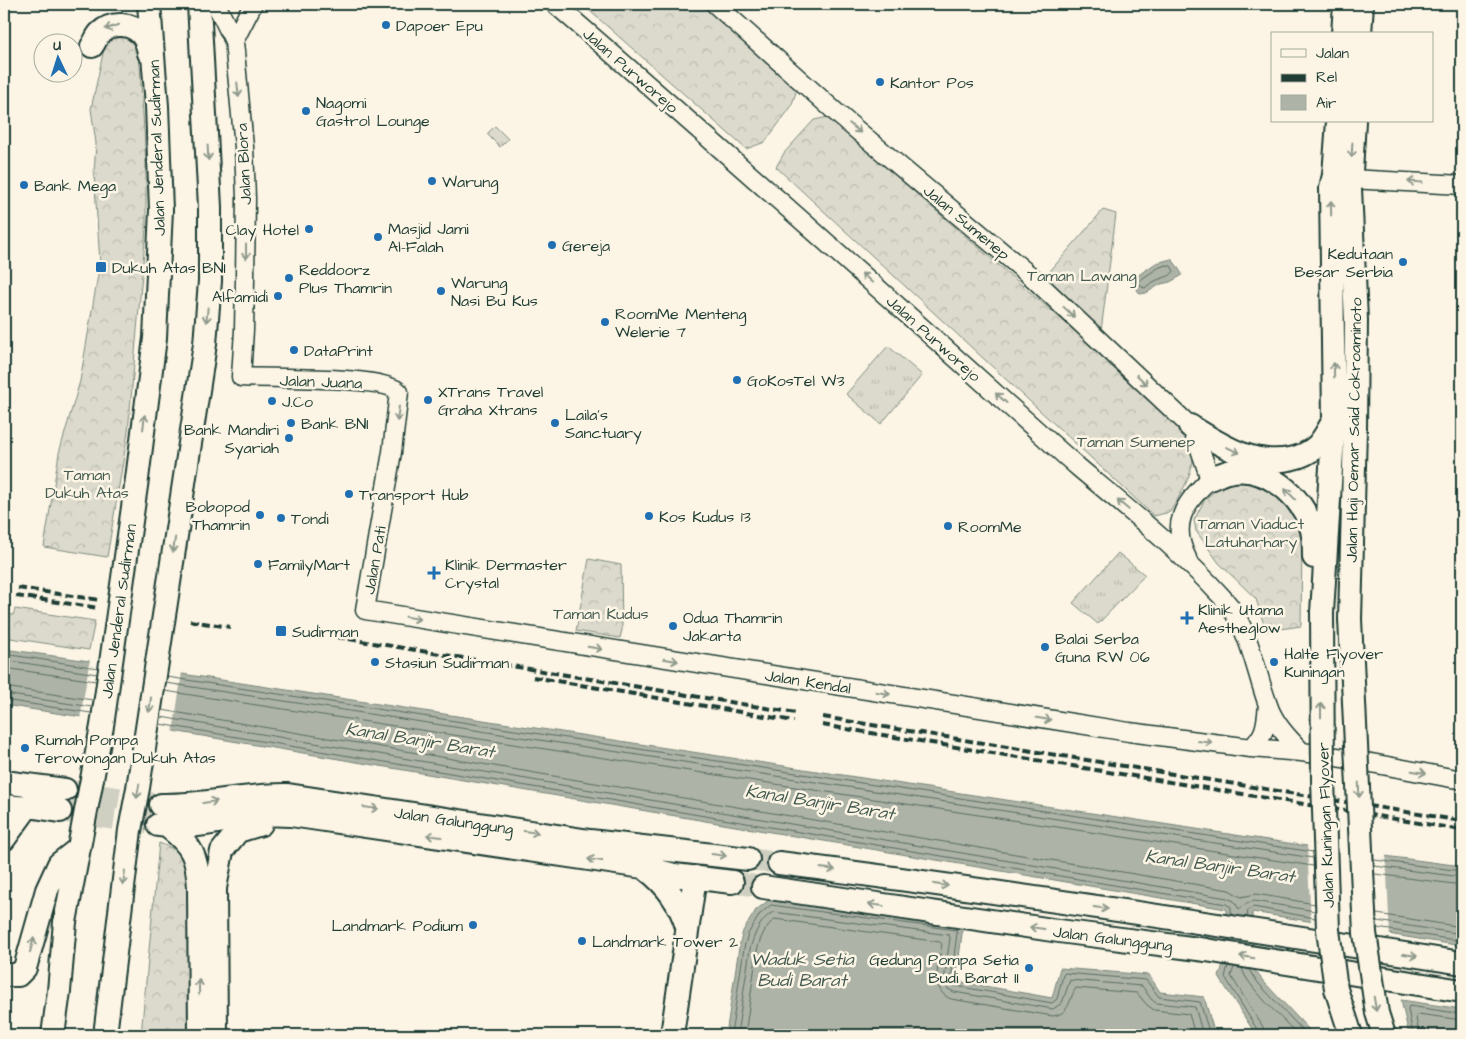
<svg xmlns="http://www.w3.org/2000/svg" width="1466" height="1039" font-family="'Architects Daughter',sans-serif">
<defs>
<pattern id="grass-tufts" width="24" height="20" patternUnits="userSpaceOnUse" patternTransform="scale(1.25)"><rect width="24" height="20" fill="#dcdacc"/><path d="M3 7l-1-3M5 7V3M7 7l1-3M15 17l-1-3M17 17v-4M19 17l1-3" fill="none" stroke="#bcbcb0"/></pattern>
<pattern id="forest-crowns" width="20" height="18" patternUnits="userSpaceOnUse" patternTransform="scale(1.25)"><rect width="20" height="18" fill="#dcdacc"/><path d="M2 6a3 3 0 1 1 6 0M12 15a3 3 0 1 1 6 0" fill="none" stroke="#bcbcb0"/></pattern>
</defs>
<rect width="100%" height="100%" fill="#fcf5e5"/>
<filter id="ink" filterUnits="userSpaceOnUse"><feTurbulence type="fractalNoise" baseFrequency=".02" numOctaves="2"/><feDisplacementMap in="SourceGraphic" scale="10" xChannelSelector="R" yChannelSelector="G"/><feConvolveMatrix kernelMatrix="1 2 1 2 8 2 1 2 1" color-interpolation-filters="sRGB"/></filter>
<g filter="url(#ink)">
<path fill="url(#grass-tufts)" stroke="#7e8c80" d="M495,126L508,139L500,147L487,134Z
M888,346L922,375L881,424L846,394Z
M1118,553L1145,575L1098,624L1073,603Z"/>
<path fill="url(#forest-crowns)" stroke="#7e8c80" d="M582,4H705L798,86L791,107L765,142L746,149Z
M126,34L135,42L140,66L146,164V229L128,432L107,557L44,547L59,453L80,381L100,263L94,172L96,143L91,109L105,44L115,35Z
M828,117L1181,423C1184,430 1190,438 1192,445C1198,468 1181,493 1170,512L1154,516L776,167L784,153L814,120Z
M1103,210L1116,214L1101,331L1044,278Z
M1246,480L1267,487L1279,497L1296,521L1302,542L1301,626L1266,631L1256,599L1219,563L1196,531L1194,520L1205,499L1222,485Z
M589,559L621,565L622,630L620,638L576,631Z
M15,609L95,621L89,650L4,637V614L13,615Z
M159,843L180,851L187,868L189,1035H141Z"/>
<path fill="#aeb3a7" stroke="#758479" d="M1171,259L1175,263L1182,274L1181,276L1170,282L1161,284L1146,293L1140,294L1131,280L1156,263Z
M4,649L182,674L1307,846L1462,866V946L1252,912L1254,969L1263,981L1314,1035H1256L1219,977L1226,955V909L173,731L4,705Z
M769,900L963,926L956,981L1052,998L1060,968L1149,975L1160,992L1204,997L1215,1035H726L739,947L743,931L756,910Z
M1401,1000L1462,1009V1035H1409Z"/>
<path fill="#fcf5e5" d="M90,659L182,672L173,733L80,719Z
M1307,844L1386,854L1390,938L1311,924Z"/>
<g fill="none" stroke-linecap="round" stroke-linejoin="round">
<path stroke="#586c62" stroke-width="1" d="M1166,265L1171,266L1174,271C1170,277 1167,276 1160,279C1154,281 1149,284 1145,288L1142,287L1139,283L1140,280L1158,268Z
M4,654L98,668
M4,660L97,674
M4,668L96,681
M167,677L1313,852
M166,683L1313,858
M4,687L93,700
M165,691L1313,866
M4,694L92,707
M4,700L91,713
M162,710L1229,890L1241,897L1256,894L1315,904
M161,717L1227,898L1234,901L1239,909L1247,903L1254,901L1315,911
M160,724L1226,904L1231,907V914
M1374,860L1462,871
M1374,866L1462,877
M1375,874L1462,885
M1377,914L1462,927
M1247,917L1248,910L1253,907L1315,918
M1377,921L1462,934
M1377,928L1462,941
M1228,966L1225,977L1258,1031L1259,1035
M1234,967L1231,976L1263,1027L1265,1035
M1242,968C1245,985 1285,1021 1298,1035
M1249,970L1259,984L1307,1035
M731,1035L744,948L748,934L760,914L771,905L956,930L957,933L951,980L952,984L956,986L1052,1003L1057,999L1063,975L1065,973L1146,980L1159,997L1200,1002L1210,1035
M737,1035L750,949C754,935 760,919 773,912L949,935L950,938L944,981L948,989L954,992L1053,1009L1062,1003L1070,980L1142,986L1151,999L1156,1003L1195,1007L1203,1035
M745,1035L757,951C760,939 765,926 775,919L940,942L942,944C939,963 929,990 951,999L1053,1016C1071,1013 1068,1000 1076,988L1137,993L1147,1005L1154,1010L1189,1014L1195,1035
M1413,1035L1408,1009L1409,1006L1462,1014
M1419,1035L1416,1017L1418,1014L1462,1020"/>
<path stroke="#d0d0c2" stroke-width="22" stroke-dasharray="22 11" stroke-linecap="butt" d="M65,790L161,805
M60,811L158,825
M748,859L779,863
M732,882L763,887"/>
<g stroke="#1f3d34" stroke-width="21">
<path id="tertiary" d="M216,4L234,41L244,147L246,198L245,279L244,330L241,377C269,379 384,375 399,392L392,452L365,610L1129,732L1251,748L1302,752L1350,759L1462,780
M555,4C707,136 857,269 1006,403C1030,424 1054,446 1078,467C1128,509 1178,549 1222,597C1250,627 1254,667 1268,705C1274,723 1288,738 1302,752
M715,4L839,115L1033,278L1190,426L1197,440L1210,479C1184,503 1170,524 1187,558
M234,41L253,4
M1350,179L1462,185
M1251,748C1266,735 1266,724 1268,705
M4,804L28,806"/>
</g>
<g stroke="#1f3d34" stroke-width="26">
<path id="primary" d="M1343,34L1345,4
M1360,34L1362,4
M92,46C95,42 97,36 100,33C112,21 132,23 142,35C146,40 148,47 149,53
M1190,426C1221,445 1252,466 1290,459C1300,457 1309,453 1317,446C1324,439 1329,428 1334,420
M1210,479C1216,477 1222,473 1228,472C1264,463 1304,496 1312,530C1314,538 1314,549 1314,557
M1322,613L1334,419L1331,188L1334,175L1338,121
M1350,619L1355,429L1356,320L1350,188L1354,121
M4,782L65,790
M161,805C205,806 244,794 288,795L590,841L748,859
M158,825C188,830 218,821 248,817C262,814 276,814 291,815L643,867L674,875L732,882
M168,827C193,846 197,857 199,887L200,1035
M4,839L28,806L60,811
M779,863C1008,892 1235,927 1462,963
M646,869C666,884 680,903 687,927
M763,887L1059,931L1206,950L1462,991
M4,975H18L25,968L47,890L59,864L78,849
M53,1035L59,991L65,922L102,726L137,479L155,338L161,210L157,106L149,4
M105,1035L130,830L138,788L205,344L210,281V207L199,4
M216,1035L215,888L222,851L238,831L261,824
M672,1035L695,877"/>
</g>
<use href="#tertiary" stroke="#fcf5e5" stroke-width="18"/>
<use href="#primary" stroke="#fcf5e5" stroke-width="22"/>
<path stroke="#1f3d34" stroke-width="4" stroke-dasharray="8 4" stroke-linecap="butt" d="M18,588L100,600
M16,596L99,608
M190,621L230,627
M337,637L796,713
M533,677L794,721
M823,717L1462,821
M822,725L1462,830"/>
<g stroke="#1f3d34" stroke-width="26" stroke-linecap="butt">
<path id="primary-bridge" d="M1322,613L1323,780L1328,930L1336,989L1351,1035
M1350,619L1365,933L1377,1013L1384,1035"/>
</g>
<use href="#primary-bridge" stroke="#fcf5e5" stroke-width="22"/>
</g>
<defs><path id="oneway-shaft" d="M-6 0H5M1.5-3L5.5 0L1.5 3" fill="none" stroke-width="1.6" stroke-linecap="round" stroke-linejoin="round" transform="scale(1.25)"/></defs>
<g stroke="#8e998c">
<use href="#oneway-shaft" transform="translate(112 27) rotate(162)"/>
<use href="#oneway-shaft" transform="translate(238 90) rotate(84)"/>
<use href="#oneway-shaft" transform="translate(855 128) rotate(40)"/>
<use href="#oneway-shaft" transform="translate(1352 150) rotate(93)"/>
<use href="#oneway-shaft" transform="translate(208 153) rotate(87)"/>
<use href="#oneway-shaft" transform="translate(1415 182) rotate(-176)"/>
<use href="#oneway-shaft" transform="translate(1331 208) rotate(-91)"/>
<use href="#oneway-shaft" transform="translate(246 252) rotate(90)"/>
<use href="#oneway-shaft" transform="translate(867 278) rotate(-138)"/>
<use href="#oneway-shaft" transform="translate(1069 312) rotate(43)"/>
<use href="#oneway-shaft" transform="translate(207 315) rotate(95)"/>
<use href="#oneway-shaft" transform="translate(1334 370) rotate(-91)"/>
<use href="#oneway-shaft" transform="translate(1142 380) rotate(44)"/>
<use href="#oneway-shaft" transform="translate(1001 398) rotate(-138)"/>
<use href="#oneway-shaft" transform="translate(398 414) rotate(97)"/>
<use href="#oneway-shaft" transform="translate(144 422) rotate(-83)"/>
<use href="#oneway-shaft" transform="translate(1233 450) rotate(24)"/>
<use href="#oneway-shaft" transform="translate(1290 494) rotate(-134)"/>
<use href="#oneway-shaft" transform="translate(1123 505) rotate(-140)"/>
<use href="#oneway-shaft" transform="translate(174 545) rotate(99)"/>
<use href="#oneway-shaft" transform="translate(413 618) rotate(9)"/>
<use href="#oneway-shaft" transform="translate(595 648) rotate(9)"/>
<use href="#oneway-shaft" transform="translate(671 660) rotate(9)"/>
<use href="#oneway-shaft" transform="translate(883 693) rotate(9)"/>
<use href="#oneway-shaft" transform="translate(150 705) rotate(98)"/>
<use href="#oneway-shaft" transform="translate(1321 710) rotate(-90)"/>
<use href="#oneway-shaft" transform="translate(1044 719) rotate(9)"/>
<use href="#oneway-shaft" transform="translate(1205 742) rotate(7)"/>
<use href="#oneway-shaft" transform="translate(1419 772) rotate(10)"/>
<use href="#oneway-shaft" transform="translate(1359 790) rotate(88)"/>
<use href="#oneway-shaft" transform="translate(138 791) rotate(100)"/>
<use href="#oneway-shaft" transform="translate(210 802) rotate(-8)"/>
<use href="#oneway-shaft" transform="translate(371 808) rotate(8)"/>
<use href="#oneway-shaft" transform="translate(531 832) rotate(8)"/>
<use href="#oneway-shaft" transform="translate(434 836) rotate(-172)"/>
<use href="#oneway-shaft" transform="translate(719 855) rotate(8)"/>
<use href="#oneway-shaft" transform="translate(595 860) rotate(-172)"/>
<use href="#oneway-shaft" transform="translate(828 869) rotate(7)"/>
<use href="#oneway-shaft" transform="translate(124 878) rotate(97)"/>
<use href="#oneway-shaft" transform="translate(941 885) rotate(8)"/>
<use href="#oneway-shaft" transform="translate(876 905) rotate(-172)"/>
<use href="#oneway-shaft" transform="translate(1101 908) rotate(8)"/>
<use href="#oneway-shaft" transform="translate(1037 928) rotate(-172)"/>
<use href="#oneway-shaft" transform="translate(32 945) rotate(-74)"/>
<use href="#oneway-shaft" transform="translate(1410 955) rotate(9)"/>
<use href="#oneway-shaft" transform="translate(1247 957) rotate(-171)"/>
<use href="#oneway-shaft" transform="translate(199 987) rotate(-91)"/>
<use href="#oneway-shaft" transform="translate(1375 1004) rotate(81)"/>
</g>
</g>
<g fill="#1f6fb2" stroke="#fcf5e5" stroke-width="2">
<circle cx="386" cy="25" r="5"/>
<circle cx="880" cy="82" r="5"/>
<circle cx="306" cy="111" r="5"/>
<circle cx="432" cy="181" r="5"/>
<circle cx="24" cy="185" r="5"/>
<circle cx="309" cy="229" r="5"/>
<circle cx="378" cy="237" r="5"/>
<circle cx="552" cy="245" r="5"/>
<circle cx="1403" cy="262" r="5"/>
<rect x="95" y="261" width="12" height="12" rx="2.5"/>
<circle cx="289" cy="278" r="5"/>
<circle cx="441" cy="291" r="5"/>
<circle cx="278" cy="296" r="5"/>
<circle cx="605" cy="322" r="5"/>
<circle cx="294" cy="350" r="5"/>
<circle cx="737" cy="380" r="5"/>
<circle cx="428" cy="400" r="5"/>
<circle cx="272" cy="401" r="5"/>
<circle cx="291" cy="423" r="5"/>
<circle cx="555" cy="423" r="5"/>
<circle cx="289" cy="438" r="5"/>
<circle cx="349" cy="494" r="5"/>
<circle cx="260" cy="515" r="5"/>
<circle cx="649" cy="516" r="5"/>
<circle cx="281" cy="518" r="5"/>
<circle cx="948" cy="526" r="5"/>
<circle cx="258" cy="564" r="5"/>
<path d="M431.5 565.5h5v5h5v5h-5v5h-5v-5h-5v-5h5z"/>
<path d="M1184.5 610.5h5v5h5v5h-5v5h-5v-5h-5v-5h5z"/>
<circle cx="673" cy="626" r="5"/>
<rect x="275" y="625" width="12" height="12" rx="2.5"/>
<circle cx="1045" cy="647" r="5"/>
<circle cx="375" cy="662" r="5"/>
<circle cx="1274" cy="662" r="5"/>
<circle cx="25" cy="748" r="5"/>
<circle cx="473" cy="925" r="5"/>
<circle cx="582" cy="941" r="5"/>
<circle cx="1029" cy="968" r="5"/>
</g>
<g text-anchor="middle" stroke-width="5" stroke-linejoin="round" paint-order="stroke">
<g font-size="16" fill="#1f3d34" stroke="#fcf5e5" text-anchor="start">
<text x="396" y="31">Dapoer Epu</text>
<text x="890" y="88">Kantor Pos</text>
<text x="316" y="108">Nagomi<tspan x="316" dy="18">Gastrol Lounge</tspan></text>
<text x="442" y="187">Warung</text>
<text x="34" y="191">Bank Mega</text>
<text x="388" y="234">Masjid Jami<tspan x="388" dy="18">Al-Falah</tspan></text>
<text x="299" y="235" text-anchor="end">Clay Hotel</text>
<text x="562" y="251">Gereja</text>
<text x="1393" y="259" text-anchor="end">Kedutaan<tspan x="1393" dy="18">Besar Serbia</tspan></text>
<text x="112" y="273">Dukuh Atas BNI</text>
<text x="299" y="275">Reddoorz<tspan x="299" dy="18">Plus Thamrin</tspan></text>
<text x="451" y="288">Warung<tspan x="451" dy="18">Nasi Bu Kus</tspan></text>
<text x="268" y="302" text-anchor="end">Alfamidi</text>
<text x="615" y="319">RoomMe Menteng<tspan x="615" dy="18">Welerie 7</tspan></text>
<text x="304" y="356">DataPrint</text>
<text x="747" y="386">GoKosTel W3</text>
<text x="438" y="397">XTrans Travel<tspan x="438" dy="18">Graha Xtrans</tspan></text>
<text x="282" y="407">J.Co</text>
<text x="565" y="420">Laila's<tspan x="565" dy="18">Sanctuary</tspan></text>
<text x="301" y="429">Bank BNI</text>
<text x="279" y="435" text-anchor="end">Bank Mandiri<tspan x="279" dy="18">Syariah</tspan></text>
<text x="359" y="500">Transport Hub</text>
<text x="250" y="512" text-anchor="end">Bobopod<tspan x="250" dy="18">Thamrin</tspan></text>
<text x="659" y="522">Kos Kudus 13</text>
<text x="291" y="524">Tondi</text>
<text x="958" y="532">RoomMe</text>
<text x="268" y="570">FamilyMart</text>
<text x="445" y="570">Klinik Dermaster<tspan x="445" dy="18">Crystal</tspan></text>
<text x="1198" y="615">Klinik Utama<tspan x="1198" dy="18">Aestheglow</tspan></text>
<text x="683" y="623">Odua Thamrin<tspan x="683" dy="18">Jakarta</tspan></text>
<text x="292" y="637">Sudirman</text>
<text x="1055" y="644">Balai Serba<tspan x="1055" dy="18">Guna RW 06</tspan></text>
<text x="1284" y="659">Halte Flyover<tspan x="1284" dy="18">Kuningan</tspan></text>
<text x="385" y="668">Stasiun Sudirman</text>
<text x="35" y="745">Rumah Pompa<tspan x="35" dy="18">Terowongan Dukuh Atas</tspan></text>
<text x="463" y="931" text-anchor="end">Landmark Podium</text>
<text x="592" y="947">Landmark Tower 2</text>
<text x="1019" y="965" text-anchor="end">Gedung Pompa Setia<tspan x="1019" dy="18">Budi Barat II</tspan></text>
</g>
<g font-size="16" fill="#1f3d34" stroke="#fcf5e5">
<text transform="translate(631 70) rotate(41)" y="6">Jalan Purworejo</text>
<text transform="translate(156 148) rotate(-92)" y="6">Jalan Jenderal Sudirman</text>
<text transform="translate(243 164) rotate(-93)" y="6">Jalan Blora</text>
<text transform="translate(967 222) rotate(40)" y="6">Jalan Sumenep</text>
<text transform="translate(934 338) rotate(42)" y="6">Jalan Purworejo</text>
<text transform="translate(321 381) rotate(2)" y="6">Jalan Juana</text>
<text transform="translate(1353 430) rotate(-89)" y="6">Jalan Haji Oemar Said Cokroaminoto</text>
<text transform="translate(374 560) rotate(-80)" y="6">Jalan Pati</text>
<text transform="translate(118 611) rotate(-82)" y="6">Jalan Jenderal Sudirman</text>
<text transform="translate(808 681) rotate(9)" y="6">Jalan Kendal</text>
<text transform="translate(454 820) rotate(8)" y="6">Jalan Galunggung</text>
<text transform="translate(1325 825) rotate(-92)" y="6">Jalan Kuningan Flyover</text>
<text transform="translate(1113 938) rotate(7)" y="6">Jalan Galunggung</text>
</g>
<g font-size="16" fill="#455c52" stroke="#fcf5e5">
<text x="1082" y="281">Taman Lawang</text>
<text x="1136" y="447">Taman Sumenep</text>
<text x="87" y="480">Taman<tspan x="87" dy="18">Dukuh Atas</tspan></text>
<text x="1251" y="529">Taman Viaduct<tspan x="1251" dy="18">Latuharhary</tspan></text>
<text x="601" y="619">Taman Kudus</text>
</g>
<g font-size="18" font-style="italic" fill="#435a51" stroke="#fcf5e5">
<text transform="translate(420 740) rotate(9)" y="6">Kanal Banjir Barat</text>
<text transform="translate(820 802) rotate(9)" y="6">Kanal Banjir Barat</text>
<text transform="translate(1220 866) rotate(8)" y="6">Kanal Banjir Barat</text>
<text x="802" y="965">Waduk Setia<tspan x="802" dy="21">Budi Barat</tspan></text>
</g>
</g>
<rect width="1466" height="1039" fill="none" stroke="#fcf5e5" stroke-width="20"/>
<rect x="10" y="10" width="1446" height="1019" fill="none" stroke="#1f3d34" stroke-width="2" filter="url(#ink)"/>
<rect x="1271" y="32" width="162" height="90" fill="#fcf5e5" stroke="#a4ab9e"/>
<rect x="1281" y="49" width="25" height="8" fill="#fcf5e5" stroke="#a4ab9e"/>
<text x="1316" y="58" font-size="15" fill="#1f3d34">Jalan</text>
<rect x="1281" y="74" width="25" height="8" fill="#1f3d34" stroke="#a4ab9e"/>
<text x="1316" y="82" font-size="15" fill="#1f3d34">Rel</text>
<rect x="1281" y="95" width="25" height="15" fill="#aeb3a7" stroke="#a4ab9e"/>
<text x="1316" y="108" font-size="15" fill="#1f3d34">Air</text>
<g transform="translate(58 58) rotate(356)"><circle r="24" fill="#fcf5e5" stroke="#a4ab9e"/>
<path d="M0-4L9 19L0 12L-9 19Z" fill="#1f6fb2"/>
<text y="-8" font-size="14" font-weight="bold" text-anchor="middle" fill="#1f3d34">U</text>
</g>
</svg>
